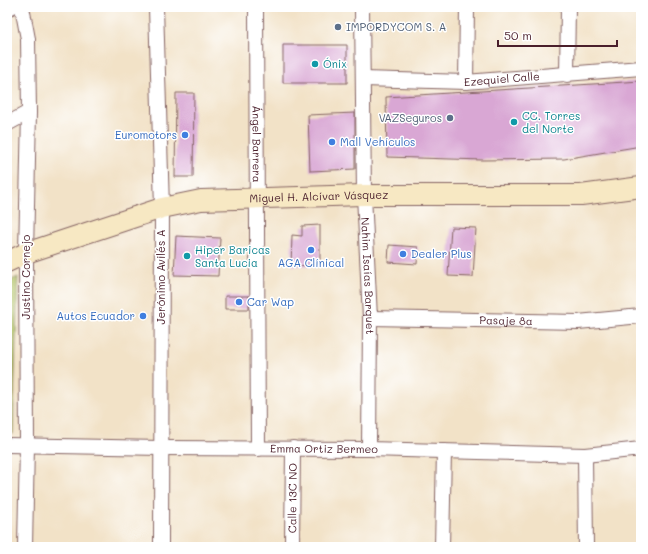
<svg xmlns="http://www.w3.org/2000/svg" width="648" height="554" font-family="Mali,sans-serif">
<rect width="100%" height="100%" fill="#fff"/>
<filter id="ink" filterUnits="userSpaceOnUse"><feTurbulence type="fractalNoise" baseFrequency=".025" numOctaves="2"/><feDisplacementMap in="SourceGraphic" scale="8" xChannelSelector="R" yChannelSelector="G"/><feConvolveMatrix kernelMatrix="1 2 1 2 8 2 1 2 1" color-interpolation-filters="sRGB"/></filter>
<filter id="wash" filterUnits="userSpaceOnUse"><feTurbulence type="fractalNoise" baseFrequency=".012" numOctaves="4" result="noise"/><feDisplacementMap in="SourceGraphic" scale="16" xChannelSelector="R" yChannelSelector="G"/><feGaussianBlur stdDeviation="0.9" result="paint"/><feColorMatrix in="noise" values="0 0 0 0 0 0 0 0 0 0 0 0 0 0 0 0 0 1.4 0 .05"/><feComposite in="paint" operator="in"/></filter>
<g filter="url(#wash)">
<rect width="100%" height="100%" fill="#f2e2c7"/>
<path fill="#adbf62" stroke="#7c6f46" d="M18,277L13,434H7V282Z"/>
<g id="blocks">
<path fill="#d9a7d4" d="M283,45H347V83H283Z
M641,81V146L564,159L483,160L387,157L386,97Z
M176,93H194L193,177H175Z
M355,113V169L310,171L308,115Z
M320,225V265L291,266L292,235L302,236V226Z
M451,227L476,228L473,277L448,276Z
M176,236L220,238L218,276L174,275Z
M389,245L418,247L417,264L388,262Z
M225,296H249V309H225Z"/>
</g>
</g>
<g filter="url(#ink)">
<use href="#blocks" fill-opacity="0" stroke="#856362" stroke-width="1"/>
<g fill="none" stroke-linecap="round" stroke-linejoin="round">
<g stroke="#856362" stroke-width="16">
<g id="street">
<path d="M22,7L28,39L29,112L26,253L27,445L25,547"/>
<path d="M156,7L162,208L161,547"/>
<path id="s1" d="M256,7L258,449"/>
<path id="s2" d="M362,7L364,195L370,318L369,449"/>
<path d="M7,9L11,7"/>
<path d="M567,75L568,7"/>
<path id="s3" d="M363,79L466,82L641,68"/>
<path d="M466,82L467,7"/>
<path d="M7,124L29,112"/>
<path id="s4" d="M370,318L578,322L641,316"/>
<path id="s5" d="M7,445L161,448L369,449L585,455L641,449"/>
<path d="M585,455L586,547"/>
<path id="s6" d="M292,547L293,448"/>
<path d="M442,547L444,451"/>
</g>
</g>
<g stroke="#856362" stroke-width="22">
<g id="secondary">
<path id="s7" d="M7,262L26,253L162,208L201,200L364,195H581L641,187"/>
</g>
</g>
<use href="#street" stroke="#fff" stroke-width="14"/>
<use href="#secondary" stroke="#f7e8c3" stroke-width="20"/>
</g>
</g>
<g fill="#5c6f8a" stroke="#fff" stroke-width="1.5">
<circle cx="338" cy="27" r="4"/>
<circle cx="450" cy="118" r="4"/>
</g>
<g fill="#0f9aa8" stroke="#fff" stroke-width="1.5">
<circle cx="315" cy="64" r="4"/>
<circle cx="514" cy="122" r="4"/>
<circle cx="187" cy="256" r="4"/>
</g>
<g fill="#3f7fe0" stroke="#fff" stroke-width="1.5">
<circle cx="185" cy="135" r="4"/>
<circle cx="332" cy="142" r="4"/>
<circle cx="311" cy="250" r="4"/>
<circle cx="403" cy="254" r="4"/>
<circle cx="239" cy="302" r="4"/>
<circle cx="143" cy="316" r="4"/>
</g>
<g text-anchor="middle" stroke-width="3" stroke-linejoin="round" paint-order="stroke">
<g font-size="11" fill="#4e5e75" stroke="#fff" text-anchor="start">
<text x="346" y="31">IMPORDYCOM S. A</text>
<text x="442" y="122" text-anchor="end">VAZSeguros</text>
</g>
<g font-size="11" fill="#0d838f" stroke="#fff" text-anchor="start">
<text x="323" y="68">Ónix</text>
<text x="522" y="120">CC. Torres<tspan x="522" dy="13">del Norte</tspan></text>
<text x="195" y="254">Hiper Baricas<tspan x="195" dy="13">Santa Lucia</tspan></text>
</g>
<g font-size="11" fill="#4a1f2b" stroke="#fff">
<text dy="4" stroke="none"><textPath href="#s3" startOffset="139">Ezequiel Calle</textPath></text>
<text dy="4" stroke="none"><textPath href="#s1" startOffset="137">Ángel Barrera</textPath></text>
<text dy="4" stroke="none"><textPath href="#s7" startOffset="322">Miguel H. Alcívar Vásquez</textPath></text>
<text dy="4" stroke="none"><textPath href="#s2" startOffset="269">Nahim Isaías Barquet</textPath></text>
<text transform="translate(26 277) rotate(-90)" y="4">Justino Cornejo</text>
<text transform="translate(161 277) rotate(-90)" y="4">Jerónimo Avilés A</text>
<text dy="4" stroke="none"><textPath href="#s4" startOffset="136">Pasaje 8a</textPath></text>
<text dy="4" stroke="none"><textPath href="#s5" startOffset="317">Emma Ortiz Bermeo</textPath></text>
<text dy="4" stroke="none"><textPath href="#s6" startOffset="49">Calle 13C NO</textPath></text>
</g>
<g font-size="11" fill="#366cbe" stroke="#fff" text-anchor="start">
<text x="177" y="139" text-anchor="end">Euromotors</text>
<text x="340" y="146">Mall Vehículos</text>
<text x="411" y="258">Dealer Plus</text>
<text x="311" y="267" text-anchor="middle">AGA Clínical</text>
<text x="247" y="306">Car Wap</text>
<text x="135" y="320" text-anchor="end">Autos Ecuador</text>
</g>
</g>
<rect width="648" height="554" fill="none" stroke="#fff" stroke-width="24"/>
<path d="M498 40v6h119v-6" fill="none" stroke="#4a1f2b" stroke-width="2"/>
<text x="504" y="40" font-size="12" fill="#4a1f2b" stroke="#ffffff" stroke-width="3" paint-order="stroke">50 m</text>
</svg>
